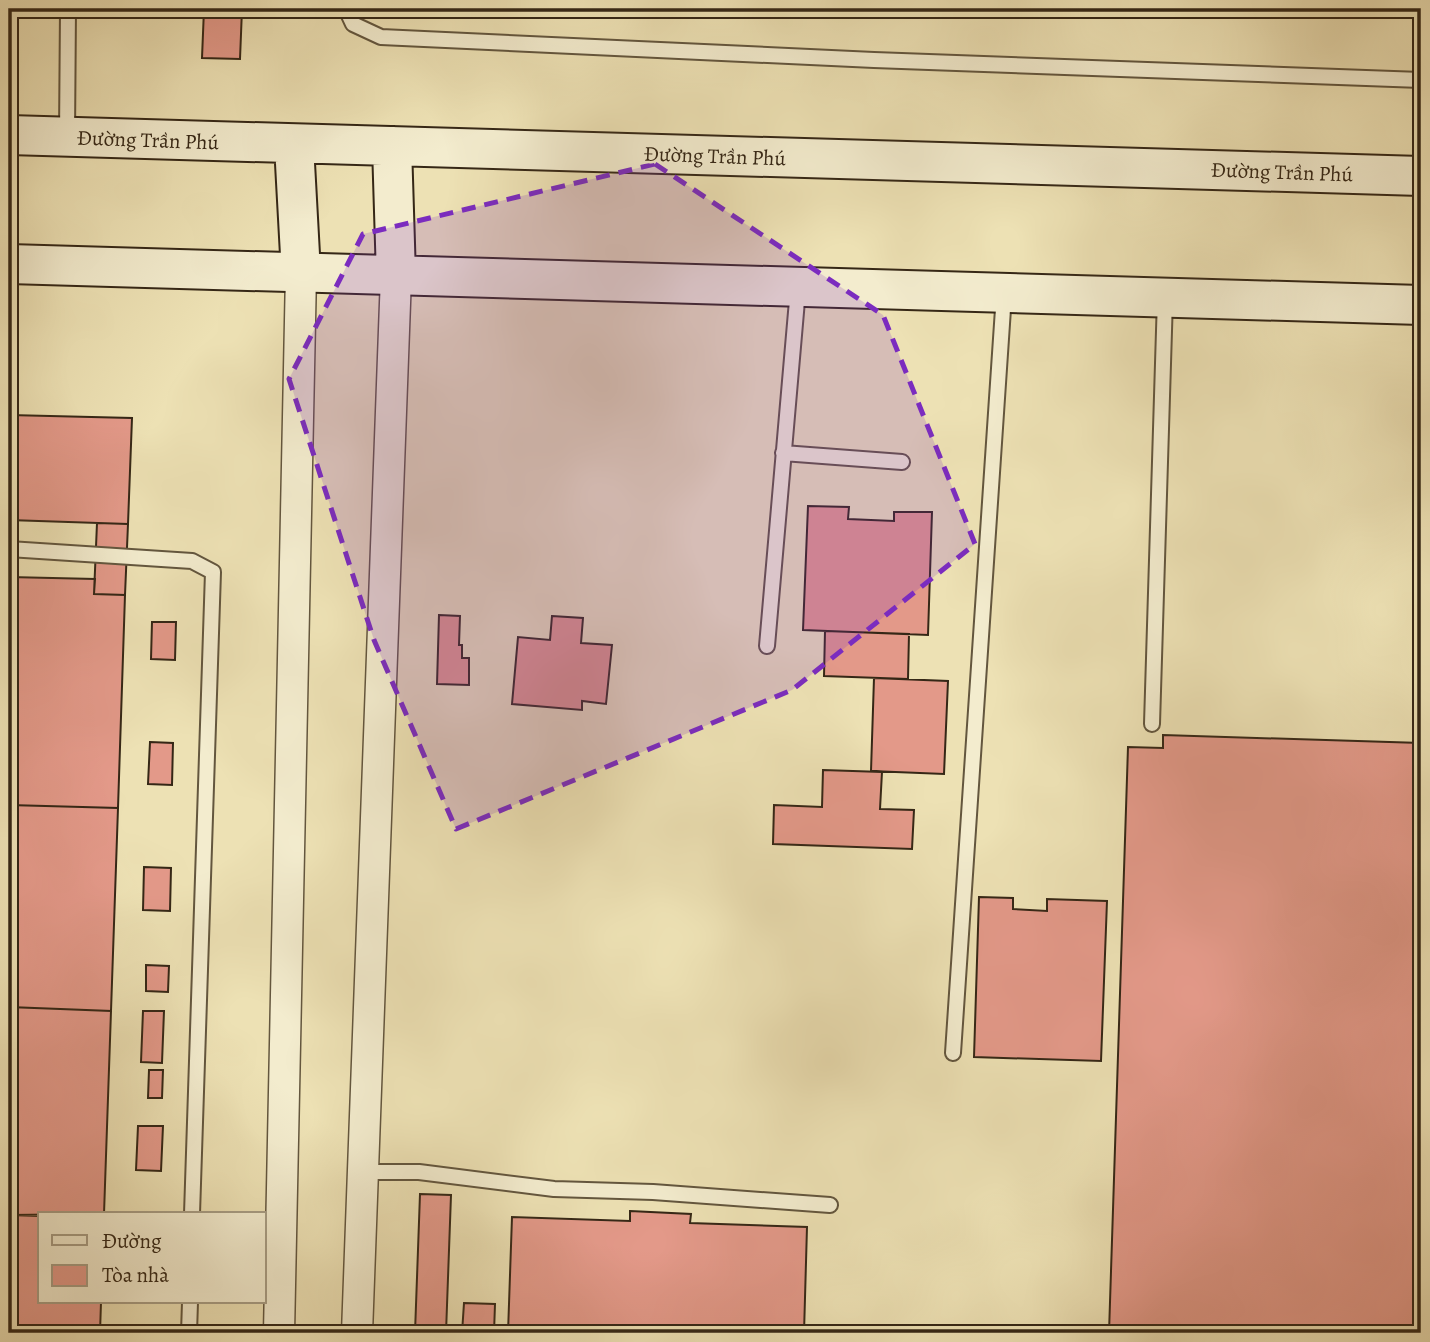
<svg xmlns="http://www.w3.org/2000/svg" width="1430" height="1342" font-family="Alegreya,serif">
<rect width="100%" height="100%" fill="#ede1b4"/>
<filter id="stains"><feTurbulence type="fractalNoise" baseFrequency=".00286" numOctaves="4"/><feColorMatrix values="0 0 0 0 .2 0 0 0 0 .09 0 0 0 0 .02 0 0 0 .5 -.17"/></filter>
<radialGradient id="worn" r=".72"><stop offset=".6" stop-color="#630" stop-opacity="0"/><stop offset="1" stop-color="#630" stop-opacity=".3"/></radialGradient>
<path fill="#e39989" stroke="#352716" stroke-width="2" d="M204,9H242L240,59L202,58Z
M9,415L132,418L128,524L9,520Z
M808,506L849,507L848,519L894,521V512H932L928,635L803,630Z
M97,523L128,524L125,595L94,594Z
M9,577L95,579L94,594L125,595L118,808L9,805Z
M439,615L460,616L459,645H462V658H469V685L437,684Z
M552,616L583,618L581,643L612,645L606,704L582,701V710L512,704L518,637L550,640Z
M152,622H176L175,660L151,659Z
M825,631L909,634L908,679L824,676Z
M874,678L948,681L944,774L871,771Z
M1163,735L1421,743V1333H1109L1128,747L1163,748Z
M150,742L173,743L172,785L148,784Z
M823,770L882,772L880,809L914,810L912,849L773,844L774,805L822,807Z
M9,805L118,808L111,1011L9,1007Z
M144,867L171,868L170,911L143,910Z
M979,897L1013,898V909L1047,911V899L1107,901L1101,1061L974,1057Z
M146,965L169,966L168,992L146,991Z
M9,1007L111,1011L104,1214L9,1215Z
M143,1011H164L162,1063L141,1062Z
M149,1070H163L162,1098H148Z
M138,1126H163L161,1171L136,1170Z
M420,1194L451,1195L446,1333H415Z
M630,1211L691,1214L690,1223L807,1227L804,1333H508L512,1217L630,1221Z
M9,1215L40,1216V1302H101L100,1333H9Z
M464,1303L495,1304L494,1333H462Z"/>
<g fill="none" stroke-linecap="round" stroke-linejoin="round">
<g stroke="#63563e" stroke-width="18">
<path id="service" d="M346,9L353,24L381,37L874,60L1421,80
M67,135L68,9
M783,453L902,462
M9,549L192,561L213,572L192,1214
M767,646L798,289
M1152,724L1165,298
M953,1053L1004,294
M361,1172H419L554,1189L653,1192L830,1205
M189,1333L190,1302"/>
</g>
<g stroke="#63563e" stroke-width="33">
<path id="minor" d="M279,1333L301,273
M357,1333L396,276"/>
</g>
<g stroke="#352716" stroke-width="42">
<path id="secondary" d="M9,135L1421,176
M294,145L301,273
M392,146L396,276
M9,264L1421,305"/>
</g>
<use href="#service" stroke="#f3ecce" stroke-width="14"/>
<use href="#minor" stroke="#f3ecce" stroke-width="30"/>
<use href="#secondary" stroke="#f3ecce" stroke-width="38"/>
</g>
<path fill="#7b2cbf" fill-opacity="0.2" stroke="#7b2cbf" stroke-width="5" stroke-dasharray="14 9" stroke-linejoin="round" d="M655,164L883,315L975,544L792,690L456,829L374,640L289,379L363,234Z"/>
<g text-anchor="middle" stroke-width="5" stroke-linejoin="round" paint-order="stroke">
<g font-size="21" fill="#352716" stroke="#f3ecce">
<text transform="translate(148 140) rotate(2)" y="7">Đường Trần Phú</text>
<text transform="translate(715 156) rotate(2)" y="7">Đường Trần Phú</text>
<text transform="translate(1282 172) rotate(2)" y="7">Đường Trần Phú</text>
</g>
</g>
<rect width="1430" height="1342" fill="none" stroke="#ede1b4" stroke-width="35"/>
<rect x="10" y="10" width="1409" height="1321" fill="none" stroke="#352716" stroke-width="3.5"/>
<rect x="18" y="18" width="1395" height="1307" fill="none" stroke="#352716" stroke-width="2"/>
<rect x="38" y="1212" width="228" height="91" fill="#f3ecce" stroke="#a79d84" stroke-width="2"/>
<rect x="52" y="1235" width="35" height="10" fill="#f3ecce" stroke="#a79d84" stroke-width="2"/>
<text x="102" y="1248" font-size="21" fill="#352716">Đường</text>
<rect x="52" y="1265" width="35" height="21" fill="#e39989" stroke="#a79d84" stroke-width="2"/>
<text x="102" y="1282" font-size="21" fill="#352716">Tòa nhà</text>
<rect width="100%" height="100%" filter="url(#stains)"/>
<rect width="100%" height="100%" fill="url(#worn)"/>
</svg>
